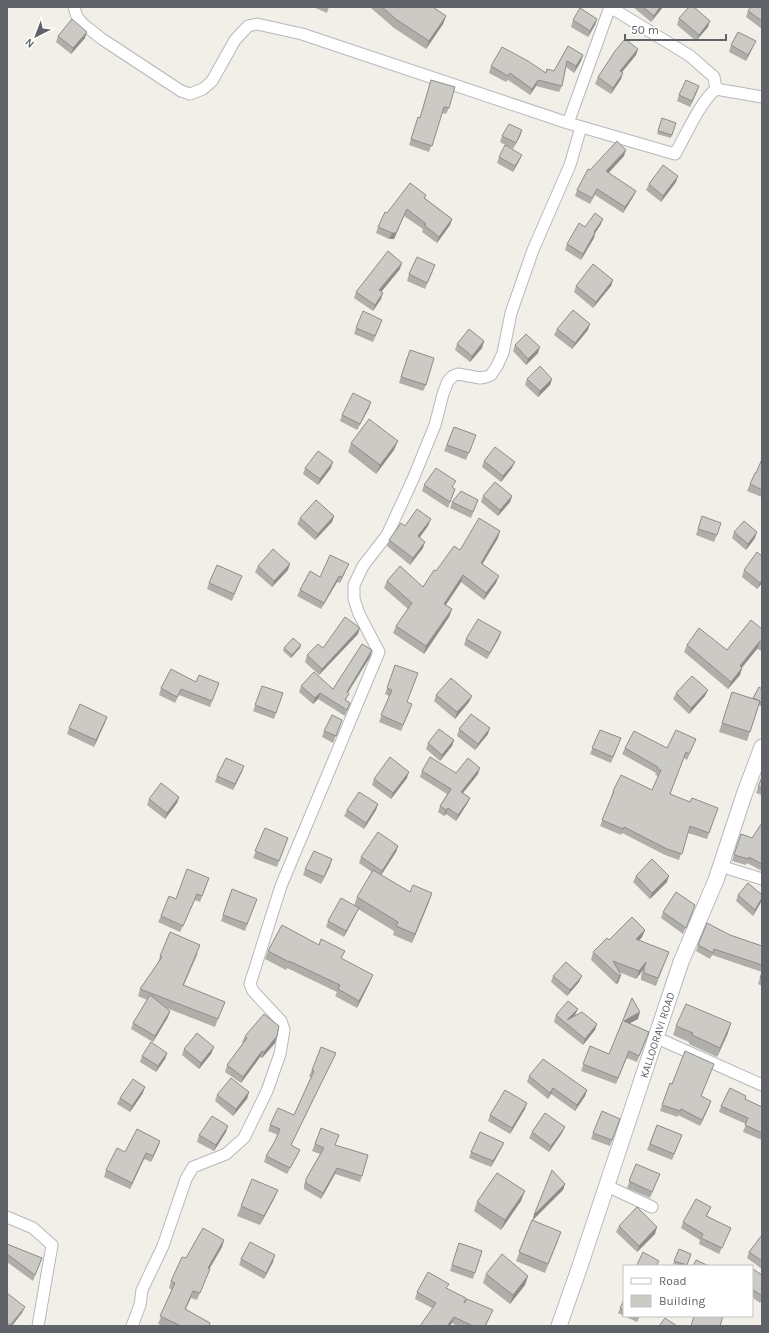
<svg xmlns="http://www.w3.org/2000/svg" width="769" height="1333" font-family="Karla,sans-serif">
<rect width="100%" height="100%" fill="#f1efe8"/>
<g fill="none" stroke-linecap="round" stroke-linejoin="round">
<g stroke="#b5b8bc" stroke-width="13">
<path id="street" d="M74,7L77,17L83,24L102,39L181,91L190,94L203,89L212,81L235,40L248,26L257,24L302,34L568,123L675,154C686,135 700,102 716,89L762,97
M610,7L690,56L714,77L716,89
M568,123L610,7
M720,866L762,879
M657,1038L762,1085
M607,1186L652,1207
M7,1217L33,1228L52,1245L38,1326
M132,1326L140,1305L142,1290L163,1246L186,1179L193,1167L226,1154L244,1138L267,1091L280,1054L284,1030L281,1021L253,991L250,984L281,886L379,652L359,614L354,599V585L363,566L387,535L413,479L435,425L443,394L448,381L453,376L458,374L480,378L486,377L491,375L497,366L503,353L511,313L533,250L570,165L581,127"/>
</g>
<g stroke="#b6babf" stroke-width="17">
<path id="secondary" d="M559,1326L580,1266L681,962L716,880L744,795L762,747"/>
</g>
<use href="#street" stroke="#fff" stroke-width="11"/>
<use href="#secondary" stroke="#fff" stroke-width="15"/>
</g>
<path fill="#afaea9" d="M313,7H329L327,13Z
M371,7H433L446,16L443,24L426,49L394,28L371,8Z
M633,7H663L651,22Z
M762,7V29L746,17L748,11Z
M679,18L708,27L696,41L677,25Z
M597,19L595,25L588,37L571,27L573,20Z
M58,36L85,38L71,54L56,42Z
M731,45L753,47L746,61L729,52Z
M568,46L583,55L581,61L574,73L566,67L562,86L559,92L536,86L530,95L508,80L506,82L489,73L491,66L545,73L547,69L554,71Z
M638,49L636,55L622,72L621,79L611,94L595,84L598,77Z
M431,80L449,108L446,114L442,113L429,152L409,145L418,117H420Z
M699,86L690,107L677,101L679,95Z
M662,118L676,123L671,138L657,134Z
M522,130L520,136L513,149L500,142L502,136Z
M522,155L519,161L513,172L497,163L499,157Z
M624,156L608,173L636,191L633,197L623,213L595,195L590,204L575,196L577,190L590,170Z
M676,182L661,202L646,190L649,184Z
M426,195L425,198L452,219L450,225L437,243L422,232L423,229L404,216L394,239H389L376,233L378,227L387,213Z
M601,224L595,233L594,238L581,260L565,250L567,244L585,227Z
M400,269L381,292V299L373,311L354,298L356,292Z
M433,271L425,289L407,281L409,274Z
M613,280L611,286L593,308L574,292L576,286Z
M380,326L373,342L354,334L356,328Z
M557,329L588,330L572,349L554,335Z
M484,341L482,348L470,362L455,350L457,344Z
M515,345L538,353L526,365L513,351Z
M407,357L426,385L423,391L399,383Z
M527,379H552L550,385L538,397L525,385Z
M371,402L369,408L357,430L340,421L342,415Z
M454,427L476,435L466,460L444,451Z
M351,443L394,450L376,474L348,452Z
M762,459V497L747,491L750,484L756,473Z
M484,461L512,468L501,482L482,467Z
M305,468H331L318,485L303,474Z
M424,485L453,488L455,489L448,508L422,491Z
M483,496H512L510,502L498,516L481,502Z
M452,502L476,506L471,518L450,508Z
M334,516L332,522L315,540L297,524L300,518Z
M702,516L717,535L714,542L696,535Z
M405,526H428L420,537L423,548L410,565L387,546L389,540Z
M734,532L755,538L746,550L732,538Z
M498,538L482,564L496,583L484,600L461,582L446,605L452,609L449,617L424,654L393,633L396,626L408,609L384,588L387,581L423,587L436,571L460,550Z
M762,556V583L757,589L742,577L744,570Z
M258,566L288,570L272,587L255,572Z
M346,570L340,583L337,582L321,609L297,596L300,590L320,577Z
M242,576L232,601L207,589L209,583Z
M762,629V651L757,649L742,668L740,675L728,689L684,652L687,645L727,650Z
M358,634L319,675L305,662L307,655L323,648Z
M499,638L487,659L464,645L466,639Z
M301,645L300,648L291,658L283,651L284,648Z
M372,650L370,657L348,693L346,701L350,703L345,716L318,699L313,704L299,692L301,686L333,689Z
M395,665L410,710L401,731L379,722L389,696L385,694Z
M196,682L219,683L210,707L179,695L175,703L159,695L161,688Z
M262,686L283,693L274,719L253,711Z
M759,687L762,689V707L759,705L747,741L719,732L732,692L753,699Z
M676,693L705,696L689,714L673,699Z
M436,695L472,696L469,702L455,719L434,701Z
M107,717L94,747L67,734L69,728Z
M340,726L333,743L322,737L324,731Z
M459,729L488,734L475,750L457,736Z
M600,730L621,738L611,763L590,754Z
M696,739L687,760L684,758L670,794L690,802L718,808L707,839L688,833L679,860L665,855L622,833L621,835L600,826L611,798V797L613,791L652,790L658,776L655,775L656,773L622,754L625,748H667Z
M454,740L452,746L440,761L426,749L428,743Z
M244,766L233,790L215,782L217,776Z
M422,771L478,774L463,793L470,798L467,804L456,821L446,814L444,816L438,812L440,806L447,794L420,777Z
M762,777V795L756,793Z
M407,778L391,799L372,785L374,779Z
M179,797L177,803L165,819L147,805L149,799Z
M378,804L376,810L364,829L344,816L347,810Z
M762,823V871L747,863L746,865L732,861L741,834L752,838Z
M265,828L288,838L277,867L253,858Z
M398,846L396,852L381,875L410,892L429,902L412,943L393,935L394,931L358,909L356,914L344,937L326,927L328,921L354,906L357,897L372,872L359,863L361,857Z
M330,866L321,884L303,875L305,869Z
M636,876L667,882L650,899L633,882Z
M209,878L200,902L195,900L180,932L158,922L161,916L176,899Z
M232,889L257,899L245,931L221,921Z
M738,895H762V899L761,902L753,916L736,901Z
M693,911L683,934L661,918L663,912Z
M645,930L642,937L639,941L669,952L656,986L641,980V976L643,970L636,979L619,972L621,975L618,983L616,984L591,960L593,952L609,940Z
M730,935L762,946V986L758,984L762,972L712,955L710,959L696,951L698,945Z
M268,951L342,959L370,982L357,1008L335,996L337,992L287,968L286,970L265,959Z
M198,953L184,985L225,1002L215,1027L164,1007L170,1011L168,1017L153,1042L131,1029L133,1023L147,1000L138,996L140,989L158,963L160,956Z
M553,976L579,982L567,996L551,982Z
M632,998L638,1019L629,1023L649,1032L637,1062L627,1058L616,1084L581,1071L590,1046L609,1054Z
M556,1015H575L574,1016L595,1030L583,1045L554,1022Z
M676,1026L728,1033L717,1057L689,1044V1042L673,1035Z
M245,1036L275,1043L262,1058L260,1057L241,1083L225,1072L227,1065L243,1043L242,1042Z
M214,1047L211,1054L199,1069L182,1055L184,1049Z
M167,1053L165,1059L156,1072L140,1062L142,1056Z
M336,1053L333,1059L291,1145L300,1150L297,1156L287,1174L264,1162L266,1156L275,1141L278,1135L268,1131L270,1125L294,1115L311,1077L309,1076L312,1070Z
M529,1076L587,1090L585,1096L575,1111L551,1094L548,1099L527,1082Z
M670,1083L711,1101L700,1126L678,1115V1117L660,1111Z
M249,1092L247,1099L233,1116L215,1101L217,1095Z
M143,1093L130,1112L117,1104L120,1098Z
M745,1100L762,1107V1140L743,1132L746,1124L719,1112L721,1106Z
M525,1109L510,1134L488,1121L490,1115Z
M620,1119L610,1146L591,1139L593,1133Z
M657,1125L682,1135L672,1160L647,1150Z
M321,1128L362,1176L360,1182L335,1174L321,1199L304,1189V1185L306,1179L320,1154L312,1151Z
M226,1132L214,1151L197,1142L199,1135Z
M532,1132L562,1133L549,1152L529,1138Z
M160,1141L158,1147L151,1162L144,1159L130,1189L104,1177L106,1170L125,1152Z
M501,1149L491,1167L469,1158L471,1152Z
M636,1164L660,1174L650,1198L627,1188Z
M565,1184L563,1190L532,1220L558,1241L545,1273L516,1261L532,1220Z
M274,1199L260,1225L237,1216L241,1206Z
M521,1201L501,1230L474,1211L477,1202Z
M711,1207L707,1216L731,1228L719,1254L699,1244L700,1240L681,1228L683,1222Z
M619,1226L655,1234L637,1252L616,1232Z
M762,1235V1269L747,1258L749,1252Z
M224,1240L222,1247L209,1268L207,1276L197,1300L191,1298L186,1309L209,1326H163L158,1324L172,1290L169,1288L171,1281L186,1258Z
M459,1243L482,1251L473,1279L450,1271Z
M7,1244L42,1258L33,1281L7,1262Z
M679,1249L691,1254L687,1266H680L673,1264Z
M241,1259L273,1262L264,1279L239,1265Z
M752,1271L762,1275V1300L760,1303L752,1297Z
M486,1274L528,1276L525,1285L510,1304L483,1283Z
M447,1288L464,1303L490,1316L486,1326H457L452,1323L432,1308L415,1299L417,1292Z
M624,1300V1316L618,1313Z
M624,1316H640L637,1322Z"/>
<path fill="#8f8d8a" d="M660,7H663L651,22L654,16Z
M446,16L443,24L426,49L429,41Z
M597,19L595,25L588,37L590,31Z
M710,21L708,27L696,41L699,35Z
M87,32L85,38L71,54L73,48Z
M756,41L746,61L748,55Z
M638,49L636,55L618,77L620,71Z
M583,55L581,61L574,73L576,66Z
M623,73L621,79L611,94L613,88Z
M538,80L536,86L530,95L532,89Z
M699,86L697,92L690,107L692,101Z
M522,130L520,136L513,149L516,143Z
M626,150L624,156L604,178L606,171Z
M522,155L519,161L513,172L515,166Z
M678,176L676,182L661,202L663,196Z
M636,191L633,197L623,213L625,207Z
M407,209L394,239H389L392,233Z
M452,219L450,225L437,243L439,237Z
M603,219L601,224L592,238L594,232Z
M595,233L594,238L581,260L583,254Z
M402,263L400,269L377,297L379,290Z
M613,280L611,286L593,308L596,302Z
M383,293L381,299L373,311L375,305Z
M590,324L588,330L572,349L575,343Z
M484,341L482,348L470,362L472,356Z
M540,347L538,353L526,365L528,359Z
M552,379L550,385L538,397L540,391Z
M371,402L369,408L357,430Z
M398,441L394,450L376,474L380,465Z
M333,462L331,468L318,485L320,479Z
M515,462L512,468L501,482L503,476Z
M512,496L510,502L498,516L500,510Z
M334,516L332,522L315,540L318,534Z
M431,519L428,526L416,542L418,536Z
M500,531L498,538L479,570L481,563Z
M757,532L755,538L746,550L748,544Z
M425,542L423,548L410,565L413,558Z
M290,564L288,570L272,587L274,581Z
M349,564L346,570L340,583L342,577Z
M463,575L461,582L441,612L444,604Z
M339,576L337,582L321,609L324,603Z
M499,576L496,583L484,600L486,593Z
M762,580V583L757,589L760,583Z
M452,609L449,617L424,654L426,646Z
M360,628L358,634L319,675L322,669Z
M501,632L499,638L487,659L490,653Z
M760,641L757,649L737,673L740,666Z
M301,645L300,648L291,658L292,655Z
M372,650L370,657L344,698L347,692Z
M742,668L740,675L728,689L731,682Z
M708,690L705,696L689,714L691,708Z
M320,693L318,699L313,704L315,698Z
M472,696L469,702L455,719L457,712Z
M107,717L105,723L94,747L96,740Z
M490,728L488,734L475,750L478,744Z
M454,740L452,746L440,761L442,755Z
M244,766L242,772L233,790L235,784Z
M480,768L478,774L459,798L461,792Z
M409,772L407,778L391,799L393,793Z
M179,797L177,803L165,819L167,813Z
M470,798L467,804L456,821L458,815Z
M378,804L376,810L364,829L366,823Z
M448,808L446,814L444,816L446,810Z
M398,846L396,852L380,877L382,871Z
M332,859L330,866L321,884L324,877Z
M669,876L667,882L650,899L652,893Z
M432,893L429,902L412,943L415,934Z
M762,898L761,902L753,916L755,910Z
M359,908L356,914L344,937L346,931Z
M645,930L642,937L633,947L636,939Z
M646,962L643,970L636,979L639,971Z
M373,975L370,982L357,1008L359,1001Z
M621,975L618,983L616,984L619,976Z
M582,976L579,982L567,996L570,990Z
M578,1009L575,1015L567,1024V1020Z
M170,1011L168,1017L153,1042L155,1036Z
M640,1012L638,1019L621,1028L624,1021Z
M731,1023L728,1033L717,1057L720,1048Z
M597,1024L595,1030L583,1045L585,1039Z
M277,1036L275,1043L262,1058L264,1052Z
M214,1047L211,1054L199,1069L201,1063Z
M262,1051L260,1057L241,1083L243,1077Z
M167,1053L165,1059L156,1072L158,1066Z
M145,1087L143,1093L130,1112L132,1106Z
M553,1088L551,1094L548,1099L550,1093Z
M587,1090L585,1096L575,1111L577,1105Z
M249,1092L247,1099L233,1116L236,1109Z
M711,1101L709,1107L700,1126L702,1120Z
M527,1103L525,1109L510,1134L512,1128Z
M228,1126L226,1132L214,1151L216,1145Z
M565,1127L562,1133L549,1152L551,1146Z
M160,1141L158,1147L151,1162L153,1156Z
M504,1143L501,1149L491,1167L493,1161Z
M146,1153L144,1159L130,1189L132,1183Z
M337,1168L335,1174L321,1199L323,1193Z
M565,1184L563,1190L532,1221L534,1215Z
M278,1190L274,1199L260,1225L264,1216Z
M525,1191L521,1201L501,1230L505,1220Z
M657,1227L655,1234L637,1252L639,1246Z
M224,1240L222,1247L206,1275L208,1268Z
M275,1255L273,1262L264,1279L266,1273Z
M528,1276L525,1285L510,1304L513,1295Z
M25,1307L22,1313L12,1326H10Z
M454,1317L452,1323L450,1326H447Z"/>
<path fill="#cccac5" stroke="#8f8d8a" d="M382,7H433L446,16L429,41L397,20Z
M643,7H660L654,16Z
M689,7H694L710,21L699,35L679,18Z
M751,7H762V21L748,11Z
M580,8L597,19L590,31L573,20Z
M72,19L87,32L73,48L58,36Z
M738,32L756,41L748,55L731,45Z
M625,39L638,49L620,71L623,73L613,88L598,77L615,51Z
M568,46L583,55L576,66L567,61L562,86L538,80L532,89L510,73L508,76L491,66L502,47L528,61L546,73L547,69L554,71Z
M431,80L455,87L449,108L444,107L432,146L411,139L418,117L420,118Z
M686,80L699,86L692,101L679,95Z
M662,118L676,123L672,135L658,131Z
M509,124L522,130L516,143L502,136Z
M617,141L626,150L606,171L636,191L625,207L597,189L592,198L577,190L588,169L590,170Z
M505,145L522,155L515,166L499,157Z
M663,165L678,176L663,196L649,184Z
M410,183L426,195L424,198L452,219L439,237L424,225L426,224L407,209L396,233H392L378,227L385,212L387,213Z
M595,213L603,219L594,232L595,233L583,254L567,244L579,223L585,227Z
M388,251L402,263L379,290L383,293L375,305L356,292Z
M417,257L435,265L427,283L409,274Z
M593,264L613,280L596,302L576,286Z
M573,310L590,324L575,343L557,329Z
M363,311L382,320L375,336L356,328Z
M469,329L484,341L472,356L457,344Z
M526,334L540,347L528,359L515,345Z
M410,350L434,358L426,385L401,377Z
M540,366L552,379L540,391L527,379Z
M353,393L371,402L360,424L342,415Z
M369,419L398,441L380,465L351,443Z
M454,427L476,435L469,453L447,445Z
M495,447L515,462L503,476L484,461Z
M318,451L333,462L320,479L305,468Z
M762,459V490L750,484L755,473H756Z
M436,468L456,481L452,487L455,489L450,502L424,485Z
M495,482L512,496L500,510L483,496Z
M461,491L478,500L473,512L452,502Z
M316,500L334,516L318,534L300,518Z
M417,509L431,519L418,536L425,542L413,558L389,540L401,523L405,526Z
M702,516L721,523L717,535L698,529Z
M479,518L500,531L481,563L499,576L486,593L463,575L444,604L452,609L426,646L396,626L412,603L387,581L400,566L423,587L434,570L436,571L454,546L460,550Z
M744,521L757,532L748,544L734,532Z
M273,549L290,564L274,581L258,566Z
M757,552L762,556V580L760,583L744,570Z
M330,555L349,564L342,577L339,576L324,603L300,590L310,571L320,577Z
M217,565L242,576L234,594L209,583Z
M345,617L360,628L322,669L307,655L318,644L323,648Z
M478,619L501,632L490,653L466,639Z
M751,620L762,629V642L760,641L740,666L742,668L731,682L687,645L699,628L727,650Z
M293,638L301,645L292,655L284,648Z
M362,644L372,650L347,692L349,694L345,700L350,703L347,710L320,693L315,698L301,686L314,672L333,689Z
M395,665L418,673L407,702L412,704L403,725L381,715L392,690L387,688Z
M171,669L196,682L199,675L219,683L212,701L181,689L177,697L161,688Z
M692,676L708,690L691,708L676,693Z
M451,678L472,696L457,712L436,695Z
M262,686L283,693L276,713L255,705Z
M759,687L762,689V703L760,702V701L753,698Z
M732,692L760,701L750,732L722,723Z
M80,704L107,717L96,740L69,728Z
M471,714L490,728L478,744L459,729Z
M332,715L342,720L336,736L324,731Z
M439,729L454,740L442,755L428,743Z
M600,730L621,738L613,757L592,748Z
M676,730L696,739L689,754L686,752L670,794L690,802L692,798L718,808L709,833L690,826L682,854L667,849L624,827L623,829L602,820L614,791H613L621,775L652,790L661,770L657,769L658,767L625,748L634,731L667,748Z
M390,757L409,772L393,793L374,779Z
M430,757L456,773L468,758L480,768L461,792L470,798L458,815L448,808L446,810L440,806L451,789L422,771Z
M226,758L244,766L235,784L217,776Z
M762,777V788L758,787Z
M161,783L179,797L167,813L149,799Z
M359,792L378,804L366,823L347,810Z
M762,823V864L749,857V859L734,855L741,834L752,838Z
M265,828L288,838L279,861L255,851Z
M378,832L398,846L382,871L361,857Z
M314,851L332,859L324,877L305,869Z
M652,859L669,876L652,893L636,876Z
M187,869L209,878L202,896L197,894L183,926L161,916L169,896L176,899Z
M373,870L410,892L413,885L432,893L415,934L396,926L398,922L357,897Z
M748,883L762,895V898L755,910L738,895Z
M232,889L257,899L247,924L223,915Z
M676,892L695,905L686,928L663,912Z
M341,898L359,908L346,931L328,921Z
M632,917L645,930L636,939L669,952L658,978L644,973V968L646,962L639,971L613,961L621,975L619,976L593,952L607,938L609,940Z
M707,923L730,935L762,946V965L714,949L713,953L698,945Z
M282,925L319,945L321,939L345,951L341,958L373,975L359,1001L338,989L340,985L289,961V962L268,951Z
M170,932L200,945L183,985L225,1002L218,1019L140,989L162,957L160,956Z
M566,962L582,976L570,990L553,976Z
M762,972V979L760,978Z
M150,995L170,1011L155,1036L133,1023Z
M632,998L640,1012L624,1021L649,1032L639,1056L629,1051L618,1078L583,1064L590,1046L609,1054Z
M568,1001L578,1009L567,1020L582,1012L597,1024L585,1039L556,1015Z
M686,1004L731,1023L720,1048L692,1035L693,1033L676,1026Z
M264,1014L279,1026L277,1036L264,1052L262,1051L243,1077L227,1065L247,1038L245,1036Z
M197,1033L214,1047L201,1063L184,1049Z
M151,1042L167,1053L158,1066L142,1056Z
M321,1047L336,1053L291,1145L300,1150L290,1168L266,1156L275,1141L280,1129L270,1125L278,1108L294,1115L314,1071L312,1070Z
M685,1051L714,1064L701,1096L711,1101L702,1120L681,1109L680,1111L662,1105L670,1083L672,1084Z
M543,1059L587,1090L577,1105L553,1088L550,1093L529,1076Z
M231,1078L249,1092L236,1109L217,1095Z
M133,1079L145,1087L132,1106L120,1098Z
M730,1088L746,1096L745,1099L762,1107V1133L745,1125L748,1118L721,1106Z
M505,1090L527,1103L512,1128L490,1115Z
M602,1111L620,1119L612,1140L593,1133Z
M545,1113L565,1127L551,1146L532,1132Z
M212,1116L228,1126L216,1145L199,1135Z
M657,1125L682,1135L674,1154L650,1144Z
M321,1128L339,1135L335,1145L368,1155L362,1176L337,1168L323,1193L306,1183V1179L324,1148L315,1144Z
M137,1129L160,1141L153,1156L146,1153L132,1183L106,1170L117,1148L125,1152Z
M480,1132L504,1143L493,1161L471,1152Z
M636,1164L660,1174L652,1192L629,1181Z
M552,1170L565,1184L534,1215Z
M497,1173L525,1191L505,1220L477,1202Z
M252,1179L278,1190L264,1216L241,1206Z
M696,1199L711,1207L706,1216L731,1228L722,1248L701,1238L703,1234L683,1222Z
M637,1207L657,1227L639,1246L619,1226Z
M532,1220L561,1232L548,1264L519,1252Z
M203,1228L224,1240L208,1268L210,1269L200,1293L193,1291L185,1309L210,1323L209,1326H181L160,1316L175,1283L171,1281L182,1257L186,1258Z
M762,1235V1261L749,1252Z
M250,1242L275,1255L266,1273L241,1259Z
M459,1243L482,1251L475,1273L452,1265Z
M7,1244L42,1258L35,1275L7,1254Z
M679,1249L691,1254L687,1265L674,1261Z
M643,1252L659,1261L656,1266H639L637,1265Z
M502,1254L528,1276L513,1295L486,1274Z
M696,1260L709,1266H693Z
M753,1269L762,1275V1296L752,1289V1271Z
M428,1272L449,1284L446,1288L466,1298L464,1303L467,1299L493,1310L485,1326H473L454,1317L447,1326H420L436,1303L417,1292Z
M7,1293L25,1307L10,1325L7,1323Z
M624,1300V1310L620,1308Z
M694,1316H723L720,1326H691Z
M665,1318L677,1326H659Z"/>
<g text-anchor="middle" stroke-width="3.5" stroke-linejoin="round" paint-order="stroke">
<g font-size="11" fill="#5f6368" stroke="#fff">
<text transform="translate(657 1035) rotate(-72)" y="4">KALLOORAVI ROAD</text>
</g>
</g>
<rect width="769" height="1333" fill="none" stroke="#5f6368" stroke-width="16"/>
<rect x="623" y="1265" width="130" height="52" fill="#ffffff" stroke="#bfc1c3"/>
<rect x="631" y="1278" width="20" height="6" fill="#ffffff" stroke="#bfc1c3"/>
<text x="659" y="1285" font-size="12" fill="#5f6368">Road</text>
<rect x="631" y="1295" width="20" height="12" fill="#cccac5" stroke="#bfc1c3"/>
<text x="659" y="1305" font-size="12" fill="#5f6368">Building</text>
<g transform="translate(36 36) rotate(222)" stroke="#ffffff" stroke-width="3" paint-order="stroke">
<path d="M0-3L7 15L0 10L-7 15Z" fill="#5f6368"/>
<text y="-6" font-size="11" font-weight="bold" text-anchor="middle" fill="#5f6368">N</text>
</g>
<path d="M625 34v6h101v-6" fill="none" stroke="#5f6368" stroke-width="2"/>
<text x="631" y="34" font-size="12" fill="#5f6368" stroke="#ffffff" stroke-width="3" paint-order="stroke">50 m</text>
</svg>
